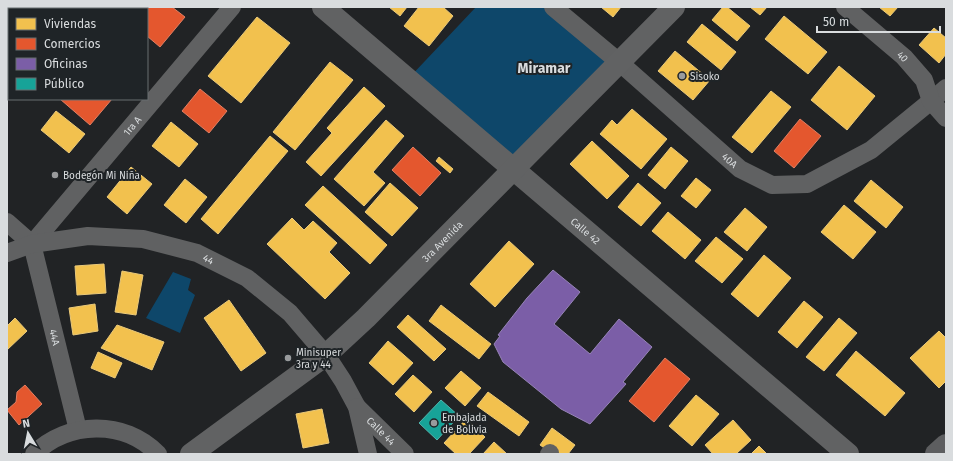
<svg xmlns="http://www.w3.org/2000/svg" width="953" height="461" font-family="'Fira Sans',sans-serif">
<rect width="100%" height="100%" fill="#212325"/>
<path fill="#0e476a" d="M476,7H553L619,62L513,168L408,79Z
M173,272L191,279L188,290L195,295L180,333L146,318Z"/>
<path fill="#f2c14e" stroke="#eac979" d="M389,7H407L400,16Z
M419,7H443L453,16L429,46L404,26Z
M601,7H621L613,17Z
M723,7H727L750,26L737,41L712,20Z
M750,7H767L760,15Z
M879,7H898L890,16Z
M784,16L827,52L808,74L765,39Z
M257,17L290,43L241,103L208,76Z
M702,24L736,52L721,70L687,42Z
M934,28L946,38V54L939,63L919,45Z
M675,51L710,80L693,100L658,71Z
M330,62L353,80L295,150L273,132Z
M839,66L875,96L847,130L811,100Z
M364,87L385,106L321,176L306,162L332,133L327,128Z
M771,91L791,107L752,153L732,137Z
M632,109L667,139L641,169L600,134L612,120L617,125Z
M56,111L85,134L69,153L41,130Z
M386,120L404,136L373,172L385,183L364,206L334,179Z
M171,122L198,144L179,167L152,146Z
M270,136L288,151L218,234L201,219Z
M592,141L629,176L607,199L570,164Z
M671,147L688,161L665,189L648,175Z
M439,157L453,169L450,173L436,161Z
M131,167L152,184L127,214L107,197Z
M696,178L711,190L696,208L681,196Z
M185,179L207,197L186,223L164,205Z
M871,180L903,207L886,228L854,201Z
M390,183L418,208L392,236L365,212Z
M638,183L661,203L641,226L618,207Z
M323,186L387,245L370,264L305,205Z
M844,205L876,232L853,259L821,232Z
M745,208L767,227L747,251L724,232Z
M668,212L701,240L685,259L652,231Z
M292,218L304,230L313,221L337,243L329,252L350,273L325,299L267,244Z
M716,237L743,259L722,283L695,261Z
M509,241L534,264L495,307L470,284Z
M764,255L791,278L758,317L731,294Z
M104,264L106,293L77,295L75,266Z
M122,271L143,275L136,315L115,312Z
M229,300L266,353L241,371L204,318Z
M804,301L823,317L797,348L778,332Z
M95,304L98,331L73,335L69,308Z
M441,305L491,344L479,359L429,321Z
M408,315L446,349L434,361L397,327Z
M15,318L27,331L7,350V326Z
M839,318L857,333L824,371L806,357Z
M117,325L164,342L152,370L101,348Z
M939,331L946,338V381L939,388L910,358Z
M388,341L413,363L393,385L369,363Z
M856,351L905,393L885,416L836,375Z
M98,352L122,363L115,378L91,368Z
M461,371L481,388L465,406L445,388Z
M413,375L432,392L414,412L395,394Z
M488,392L529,422L519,436L477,406Z
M696,395L719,414L692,446L669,426Z
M322,409L329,443L303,448L296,414Z
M466,419L485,437L469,454H456L444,443Z
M733,420L751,440L736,454H713L705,445Z
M552,428L575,445L568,454H553L540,445Z
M494,442L507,454H483Z
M759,446L767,454H751Z"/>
<path fill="#e4572e" stroke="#e17f63" d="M125,7H172L185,17L160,47L147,36V9H126Z
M200,89L227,111L209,133L182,111Z
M60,99H112L90,125Z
M800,119L821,136L794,168L774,151Z
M413,147L441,173L420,196L392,170Z
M665,358L690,379L654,422L629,401Z
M25,385L42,404L19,425L7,410L16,402L17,392Z"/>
<path fill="#7b5ea7" stroke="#9784b8" d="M553,270L580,292L554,324L590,354L619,319L652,347L623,382L626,384L590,424L561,409L503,362L494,344L500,336L498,335L527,298Z"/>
<path fill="#17a398" stroke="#51b4ad" d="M441,400L459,416L437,440L419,423Z"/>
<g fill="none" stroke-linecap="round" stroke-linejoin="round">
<g stroke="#606162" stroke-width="18">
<path id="s1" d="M553,7L619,62L740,169L772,185L807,184L871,150L931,101L946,88"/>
<path id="s2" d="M845,7L904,57L924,80L931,101L946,118"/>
<path d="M7,222L32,244"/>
<path id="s3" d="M32,244L232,7"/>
<path id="s4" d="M32,244L78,430"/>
<path id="s5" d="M7,253L32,244L88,236L143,239L197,253L247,278L290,313L326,355L343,381L357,407L368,454"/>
<path id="s6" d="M357,407L405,454"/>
<path d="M34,454C68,421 124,419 158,454"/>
<path d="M549,454L550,453"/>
</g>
<g stroke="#616263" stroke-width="22">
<path id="s7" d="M323,7L848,454"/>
<path id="s8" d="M191,454L326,355L366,318L674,7"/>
</g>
<path stroke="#5d5e60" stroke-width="22" d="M936,454L946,445"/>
</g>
<g fill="#999b9d" stroke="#1f2427" stroke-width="1.5">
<circle cx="682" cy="76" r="4"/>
<circle cx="55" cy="175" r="4"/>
<circle cx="288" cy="358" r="4"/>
<circle cx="434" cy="423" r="4"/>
</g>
<g text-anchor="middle" stroke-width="4" stroke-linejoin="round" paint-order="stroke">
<g font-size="10" fill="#d9dcde" stroke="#1f2427">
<text dy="4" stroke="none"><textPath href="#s2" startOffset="76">40</textPath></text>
<text dy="4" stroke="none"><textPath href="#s3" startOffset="155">1ra A</textPath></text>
<text dy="4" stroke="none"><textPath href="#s1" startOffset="234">40A</textPath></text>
<text dy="4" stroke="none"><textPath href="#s7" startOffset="345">Calle 42</textPath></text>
<text dy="4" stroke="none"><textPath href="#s8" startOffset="330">3ra Avenida</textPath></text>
<text dy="4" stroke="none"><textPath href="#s5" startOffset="207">44</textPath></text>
<text dy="4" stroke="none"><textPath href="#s4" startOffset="96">44A</textPath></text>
<text dy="4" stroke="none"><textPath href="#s6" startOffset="34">Calle 44</textPath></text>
</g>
<g font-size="10" fill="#d9dcde" stroke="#1f2427" text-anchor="start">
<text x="690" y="80">Sisoko</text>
<text x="63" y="179">Bodegón Mi Niña</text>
<text x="296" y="356">Minisuper<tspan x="296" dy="12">3ra y 44</tspan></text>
<text x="442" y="421">Embajada<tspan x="442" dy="12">de Bolivia</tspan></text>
</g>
<g font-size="14" font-weight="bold" fill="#d9dcde" stroke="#1f2427">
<text x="544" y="73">Miramar</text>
</g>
</g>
<rect width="953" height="461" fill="none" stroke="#d9dcde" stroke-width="16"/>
<rect x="8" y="8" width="140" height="92" fill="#1f2427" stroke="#696e70"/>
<rect x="16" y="18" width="20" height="12" fill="#f2c14e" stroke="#696e70"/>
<text x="44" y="28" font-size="12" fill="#d9dcde">Viviendas</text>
<rect x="16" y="38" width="20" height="12" fill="#e4572e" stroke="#696e70"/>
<text x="44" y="48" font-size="12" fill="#d9dcde">Comercios</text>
<rect x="16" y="58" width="20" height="12" fill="#7b5ea7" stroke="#696e70"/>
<text x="44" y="68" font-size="12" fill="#d9dcde">Oficinas</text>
<rect x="16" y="78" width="20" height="12" fill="#17a398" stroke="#696e70"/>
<text x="44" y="88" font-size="12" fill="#d9dcde">Público</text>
<g transform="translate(28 433) rotate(350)" stroke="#1f2427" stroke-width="3" paint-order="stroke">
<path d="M0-3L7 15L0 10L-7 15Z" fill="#d9dcde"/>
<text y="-6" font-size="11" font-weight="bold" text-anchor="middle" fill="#d9dcde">N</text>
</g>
<path d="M817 26v6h123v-6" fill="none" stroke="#d9dcde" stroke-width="2"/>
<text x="823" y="26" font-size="12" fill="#d9dcde" stroke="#1f2427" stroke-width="3" paint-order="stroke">50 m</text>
</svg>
